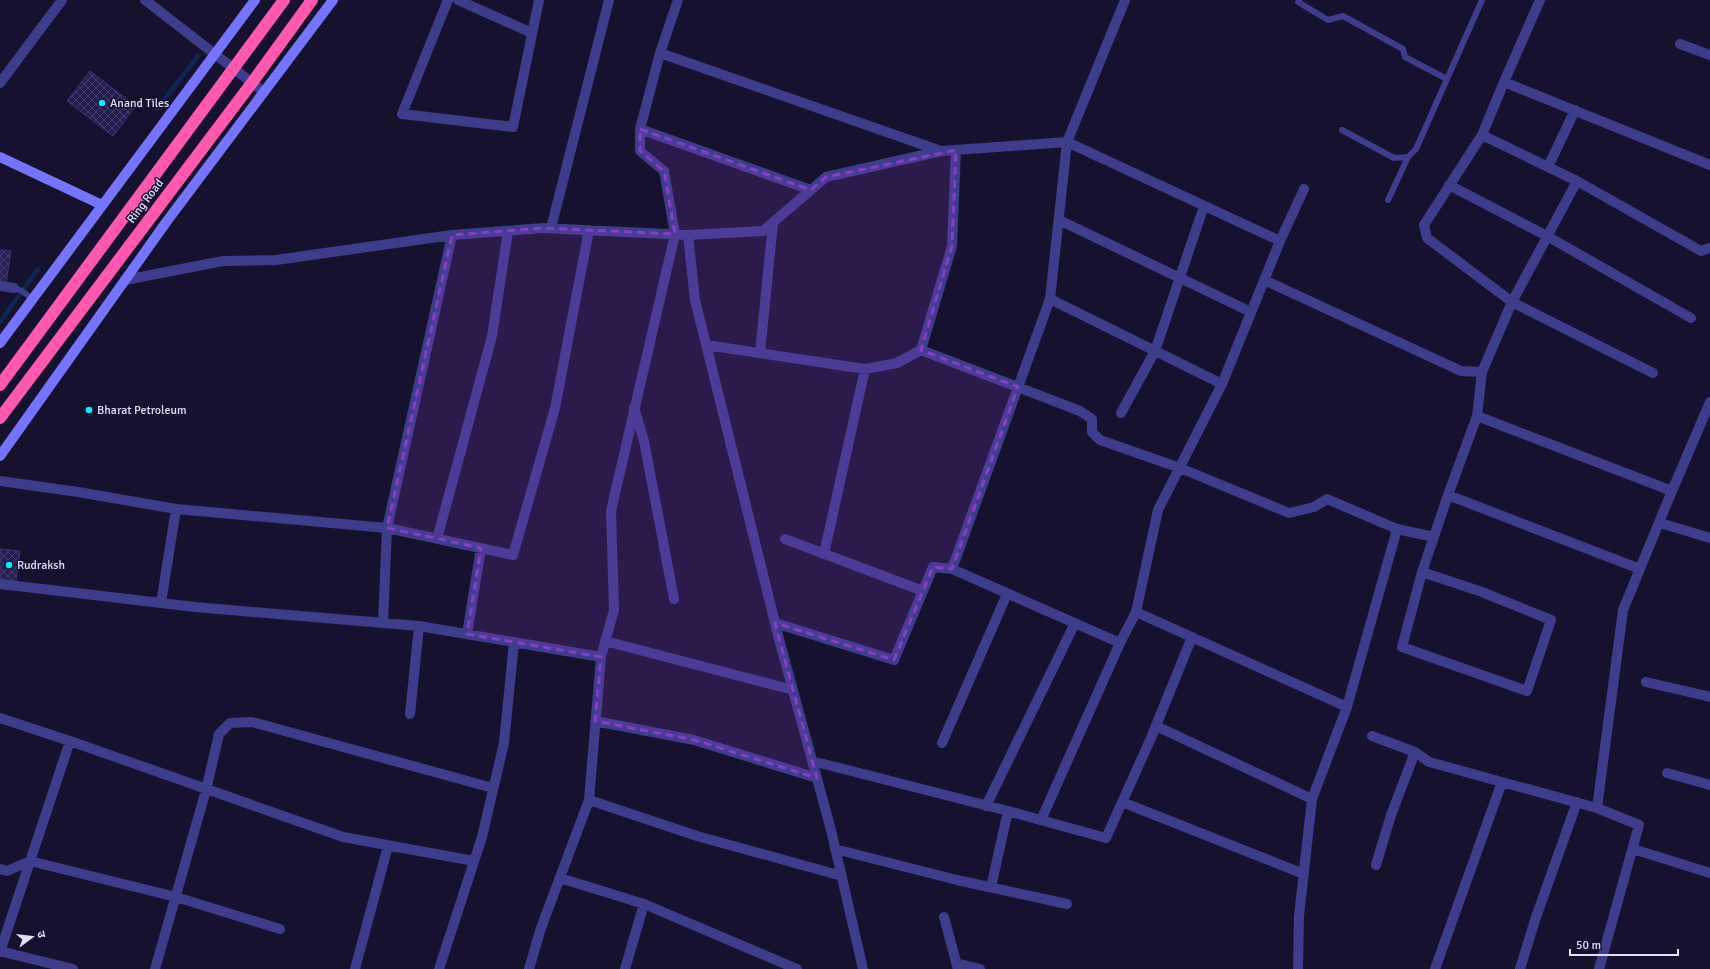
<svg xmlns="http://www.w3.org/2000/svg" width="1710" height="969" font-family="Signika,'Noto Sans Devanagari',sans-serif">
<defs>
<pattern id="building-cross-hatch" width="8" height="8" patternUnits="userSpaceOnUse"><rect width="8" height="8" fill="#261e4e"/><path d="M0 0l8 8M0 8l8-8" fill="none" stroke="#453e69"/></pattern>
</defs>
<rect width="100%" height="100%" fill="#16122d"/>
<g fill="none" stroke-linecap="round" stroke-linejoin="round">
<path stroke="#0d2750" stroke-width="4.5" d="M157,109L198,56
M0,322L38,269"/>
</g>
<path fill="url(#building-cross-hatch)" stroke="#3d307a" d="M90,71L136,106L113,136L67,101Z
M0,250L11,251L6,284L0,283Z
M0,549L20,551L16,582L0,580Z"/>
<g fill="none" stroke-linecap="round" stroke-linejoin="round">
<path stroke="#3e3d8c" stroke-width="6" d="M1299,0L1298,2L1328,20L1343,16L1403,49L1405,57L1447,79
M1342,130L1394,158L1408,157L1416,149L1482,0
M1388,200L1408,157
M14,288L22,291L32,299"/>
<path stroke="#3e3d8c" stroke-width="10" d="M145,0L264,92
M448,0L402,114L513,127L539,0
M458,0L532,33
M678,0L660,53L941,151
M1125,0L1067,142L1050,299L952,569L1120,643L1136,612L1347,707
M1540,0L1504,82L1710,165
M1680,44L1710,55
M1504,82L1482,135L1577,181L1512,302L1653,373
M0,83L62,0
M640,129L811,190
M1548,167L1575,110
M1577,181L1701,251L1710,248
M1449,185L1547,236L1691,318
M1059,220L1251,312
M551,228L609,0
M1280,241L1304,189
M125,280L223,261L276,260L452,235
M1264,280L1461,371L1482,372L1512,302L1427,238L1424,225L1482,135
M0,286L14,288
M1050,299L1222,384
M706,345L865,369L897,363L921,350L952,246L956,150
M921,350L1080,411L1092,419V432L1100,440L1180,468L1289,513L1314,507L1327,499L1397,529
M760,353L773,223
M1482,372L1477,416L1672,491
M634,408L644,441L674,599
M1121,413L1155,351L1204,206
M0,481L78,492L176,509L387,528L452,235L543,228L688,235
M1448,495L1640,569
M1660,523L1710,538
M437,539L492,336L508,231
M785,539L923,591
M824,554L865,369
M1422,572L1482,592L1551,620L1527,691L1402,647L1422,572L1448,495L1477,416
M0,584L195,607L419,626L601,657L589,800L697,836L842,876
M161,603L176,509
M383,623L387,528L513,555L555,408L589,230
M775,623L894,660L933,567L952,569
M467,634L481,548
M605,641L793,690
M601,657L614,610L611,511L675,234L664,171L640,151V129L660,53
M1646,682L1710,697
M410,714L419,626
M0,718L70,741L343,837L474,861
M595,721L694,740L817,778
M1156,726L1312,799
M1372,736L1415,752L1429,762L1597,808L1623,610L1672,491L1710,402
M942,743L1007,594
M812,761L1008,811
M1667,773L1710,785
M1122,802L1304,874
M986,806L1075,623
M1597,808L1639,825L1599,969
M1041,820L1120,643
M835,849L957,880L1067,904
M1633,849L1710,873
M1376,865L1391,815L1415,752
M0,869L7,871L30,861L176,897L280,929
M560,878L644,904L797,969
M991,887L1008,811L1106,838L1151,738L1192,637
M944,917L958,969
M0,951L73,969
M0,952L70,741
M956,963L980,969
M155,969L206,790L219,734L230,723L252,722L493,788
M355,969L388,846
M439,969L482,837L504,743L514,642
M529,969L541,928L589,800
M625,969L644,904
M863,969L831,830L779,639L695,300L688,235L763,231L826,177L941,151L1067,142L1280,241L1222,384L1158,510L1136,612
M1298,969L1299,916L1312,799L1347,707L1397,529L1434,537
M1435,969L1502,782
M1520,969L1535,920L1577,802"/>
<path stroke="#7574ff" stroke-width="10" d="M0,157L102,205
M0,343L255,0
M0,456L167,221L333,0"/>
<path stroke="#ff58ac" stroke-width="12" d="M0,385L284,0
M0,418L254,80L312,0"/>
</g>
<path fill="#853ec5" fill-opacity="0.2" stroke="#853ec5" stroke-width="3" stroke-dasharray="8 5" stroke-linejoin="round" d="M640,129L811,190L826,177L956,150L952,246L921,350L1018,387L952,569L933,567L894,660L775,623L817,778L694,740L595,721L601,657L467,634L481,548L387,528L452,235L543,228L675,234L664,171L640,151Z"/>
<g fill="#09ecff" stroke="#16122d" stroke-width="1.5">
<circle cx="102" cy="103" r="4"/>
<circle cx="89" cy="410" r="4"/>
<circle cx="9" cy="565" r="4"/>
</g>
<g text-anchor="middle" stroke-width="3" stroke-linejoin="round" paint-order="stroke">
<g font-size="12" fill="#e0ddff" stroke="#16122d" text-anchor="start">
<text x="110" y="107">Anand Tiles</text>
<text x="97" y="414">Bharat Petroleum</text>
<text x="17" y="569">Rudraksh</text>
</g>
<g font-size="12" fill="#e0ddff" stroke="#16122d">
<text transform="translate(145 201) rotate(-53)" y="4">Ring Road</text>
</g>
</g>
<g transform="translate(32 937) rotate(75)" stroke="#16122d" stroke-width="3" paint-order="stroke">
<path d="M0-3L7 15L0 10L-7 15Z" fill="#e0ddff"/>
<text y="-6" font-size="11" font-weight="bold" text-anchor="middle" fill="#e0ddff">उ</text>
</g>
<path d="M1570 949v6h108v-6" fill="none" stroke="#e0ddff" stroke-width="2"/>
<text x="1576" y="949" font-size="12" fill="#e0ddff" stroke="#16122d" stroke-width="3" paint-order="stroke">50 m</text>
</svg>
